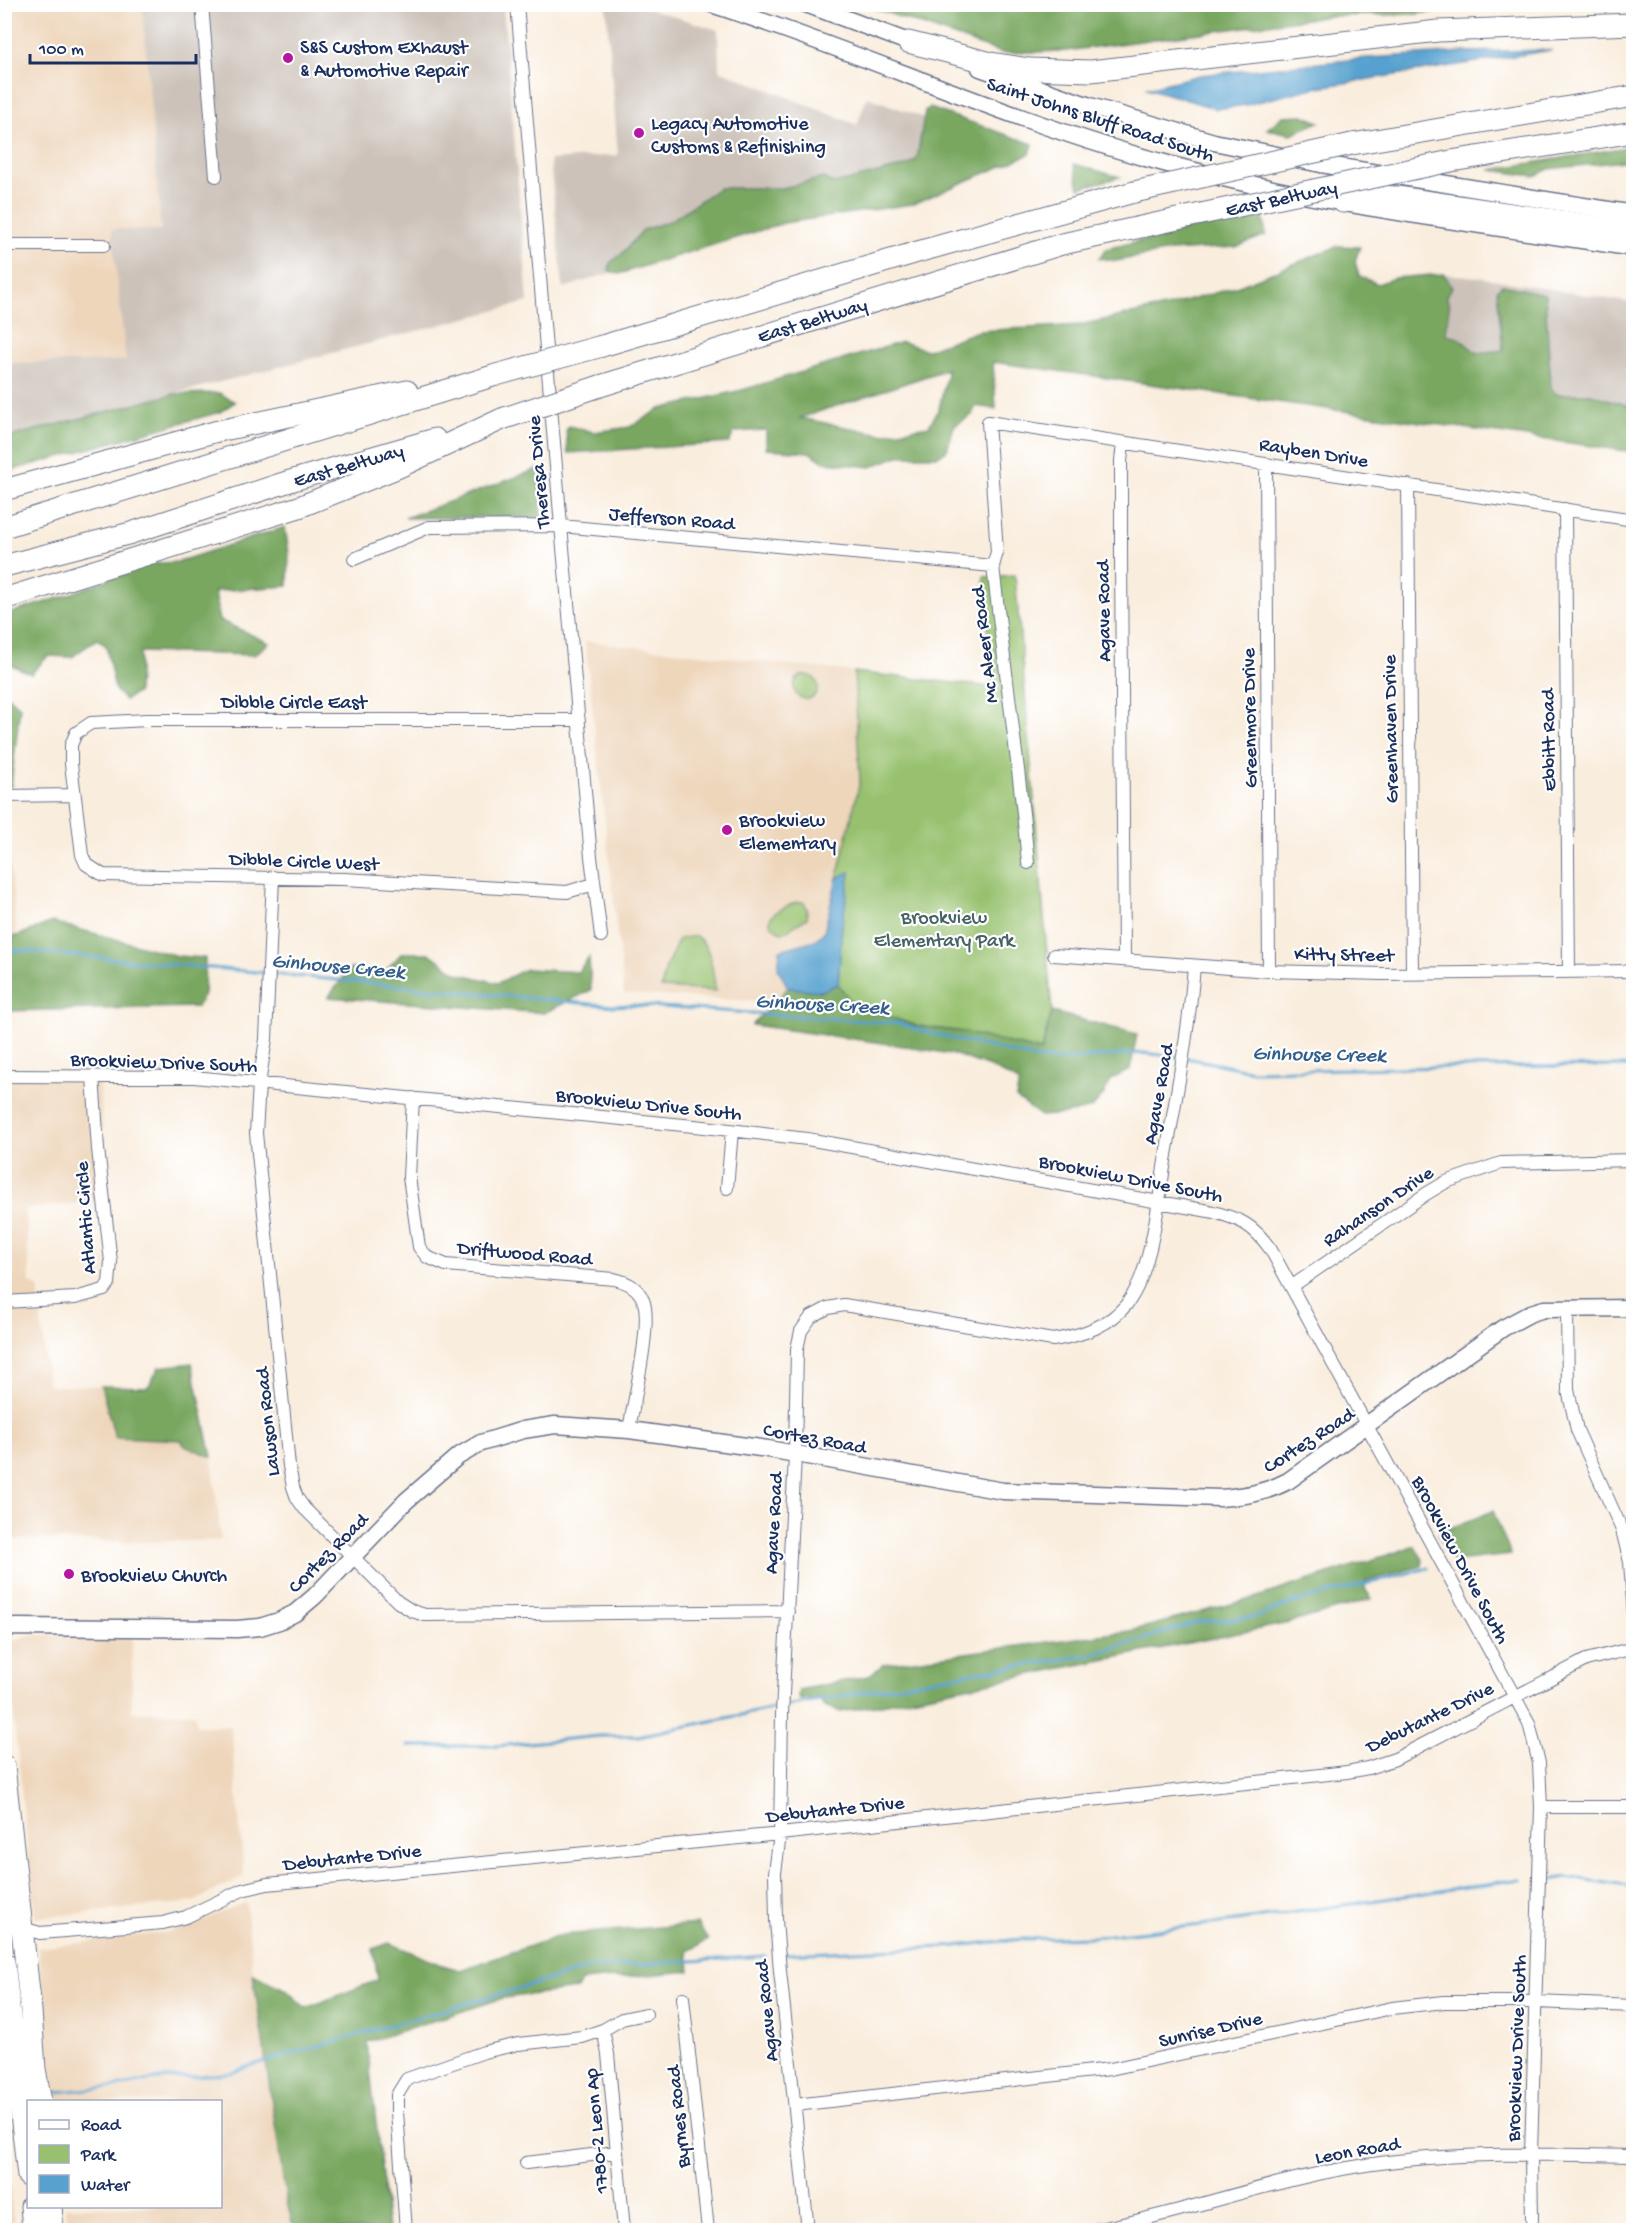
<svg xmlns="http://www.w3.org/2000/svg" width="1638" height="2235" font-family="'Gochi Hand',sans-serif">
<rect width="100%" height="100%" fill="#fff"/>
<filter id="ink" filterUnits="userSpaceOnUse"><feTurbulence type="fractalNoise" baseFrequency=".0167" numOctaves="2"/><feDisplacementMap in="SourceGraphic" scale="12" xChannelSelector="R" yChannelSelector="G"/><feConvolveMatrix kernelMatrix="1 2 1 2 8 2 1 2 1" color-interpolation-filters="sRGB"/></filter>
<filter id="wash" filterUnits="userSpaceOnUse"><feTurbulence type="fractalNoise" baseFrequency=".008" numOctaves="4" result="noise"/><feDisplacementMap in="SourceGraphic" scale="24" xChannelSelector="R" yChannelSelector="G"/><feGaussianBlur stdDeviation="1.35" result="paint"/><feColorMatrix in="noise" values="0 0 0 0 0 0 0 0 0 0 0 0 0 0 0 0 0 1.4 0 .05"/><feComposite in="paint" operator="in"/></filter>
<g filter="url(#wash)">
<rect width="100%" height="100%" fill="#f9eddd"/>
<path fill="#eed6bb" d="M4,5H142L161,230L113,229L127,361L5,363Z
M585,641L854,672L860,781L824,932L815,940L780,950L778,968L788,988L774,1002L624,994Z
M5,809L17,936H5Z
M4,1017L8,1070L98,1071L109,1199L25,1209L30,1283L38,1287L48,1386H101L115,1437L181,1440L184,1446L212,1457L221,1540L143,1542L5,1539Z
M28,1635H132V1712L195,1713L196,1726H231L244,1876L193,1902L35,1918L6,1644Z
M246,1902L253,1974L286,2198L294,2230H68L66,2207L220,2206V2102L55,2101L38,1948L169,1932L187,1927Z
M4,2137H5L14,2230H5Z"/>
<path fill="#ccc2b9" d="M606,4L637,5L718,30L719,70L857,125L867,97L1008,148L563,288L550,160L618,155Z
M142,5H503L528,302L5,438V363L126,361L112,229L161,230Z
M1444,274L1478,277L1633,303V407L1591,394H1556L1551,388L1545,294L1503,350L1477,353L1457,337L1446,334L1449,306L1446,295L1452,287Z"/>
<path fill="#97c16e" stroke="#597866" stroke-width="1.5" d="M1015,575L1052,1012L1041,1051L963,1032L917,1026L853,1005L838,984L842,925L850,873L837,878L860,781L854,672L992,687L984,577Z
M794 687a12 12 0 1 1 24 0a12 12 0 1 1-24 0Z
M797,902H803L807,908V918L783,933C752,919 783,908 797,902Z
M695,936C713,945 712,972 716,991L661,988L666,967L679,939Z"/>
<path fill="#79a761" stroke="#4a6b60" stroke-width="1.5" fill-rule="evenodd" d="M865,5H1478L1417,14L1329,16L1066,51L1002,53Z
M930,108L1033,144L1030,154L913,204L784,223L619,274L609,271L610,263L622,254L643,230L670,221L719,188H783L823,178L835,184L909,165L917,159L925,111Z
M1303,115L1319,122L1291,134L1267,129L1283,116Z
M1633,146V160L1549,169L1535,176L1490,170Z
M1074,164L1120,177L1079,188Z
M1262,211L1266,235L1236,247L1170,251L1116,261L1099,258L1106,249Z
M1338,246L1360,247L1355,261L1359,276L1378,284L1394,278L1444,274L1452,287L1446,295L1449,306L1446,334L1457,337L1477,353L1503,350L1497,290L1502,285L1545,294L1551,388L1556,394H1591L1633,407V452L993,362L996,409L975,406L972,415L954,426L947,450L938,456H898L871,467L825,462L809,452L766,449V430L734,432L729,443L568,453L566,431L569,426L594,432L630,427L660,409L742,390L902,342L927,350L978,331L1079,325L1169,306L1239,286ZM948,369L939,409L929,426L881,434L800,418Z
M219,393L235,402L220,412L6,472L5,471V438L174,394Z
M538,469L542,517L405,518Z
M285,527L289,553L288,586L215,591L219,620L269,643L254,655L140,652L138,692L125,700L115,690L106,646L97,639L72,657L48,656L31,674L5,662L4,615L68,595L147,564L177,562Z
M5,694L20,707L11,786L5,787Z
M52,922L178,956L205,958L204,994L197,1007L5,1011V936H17Z
M402,953H429L457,973L498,983L526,969L578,972L589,957L591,990L544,1013L328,997L350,969L385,971Z
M838,984L853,1005L917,1026L963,1032L1041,1051L1052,1012L1137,1034L1130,1070L1110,1080L1104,1094L1092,1108L1066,1114L1041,1116L1016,1098L1019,1082L990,1067L956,1055L911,1047L752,1025L788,988L822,991Z
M192,1363L212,1457L184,1445L181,1440L115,1437L101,1386L148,1387L159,1367Z
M1493,1511L1511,1555L1454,1561L1444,1548L1439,1535L1443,1531Z
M1415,1546L1423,1560L1422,1566L1366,1581L1365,1589L1372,1599L1289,1623L841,1712L824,1706L819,1698L800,1700L798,1697L799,1690L868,1676L884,1664L1130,1631L1254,1598Z
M697,1924L708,1940L688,1951L690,1971L581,1981L577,1989L503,1998L367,2042L388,2230H294L286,2198L253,1974L286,1990L306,2008L378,1980L373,1949L389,1943L442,1965L460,1970L562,1935Z"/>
<path fill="#57a1cf" stroke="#396896" stroke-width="1.5" d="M1552,50L1313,88L1246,105L1217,109L1147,88L1200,75L1368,58L1465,52Z
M850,872L842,925L838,984L822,991L788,988L778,968L780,950L815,940L824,932L837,878Z"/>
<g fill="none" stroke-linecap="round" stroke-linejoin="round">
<path stroke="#57a1cf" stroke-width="3" d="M4,949L267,973
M273,974L613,1006L632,1005L898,1023L926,1032L1035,1058L1059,1060L1142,1053L1180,1057
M1187,1058L1253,1071L1449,1067L1634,1066
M786,1706L952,1676L1091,1655L1198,1622L1257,1617L1291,1603L1428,1568
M408,1746H496L600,1736H638L780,1707
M1551,1880L1566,1877L1634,1887
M784,1954L945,1947L1022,1939L1092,1937L1229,1922L1513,1880H1521
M57,2092L122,2086L149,2080L232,2073L249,2066L590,1968L765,1956"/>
</g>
</g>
<g filter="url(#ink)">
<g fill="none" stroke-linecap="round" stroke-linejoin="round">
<g stroke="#69728a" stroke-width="14">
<path id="street" d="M202,4L216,176
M517,4L561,526L591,857L601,936
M4,245H104
M1123,443L1121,461V556L1124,959
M1266,464L1269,971
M1408,485L1412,973
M1565,509L1569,972
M354,559L429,527L561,526L993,566
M579,720H147L91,723L76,733L71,745V764L82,855L86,864L103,875L344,879L567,892L594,884
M4,796L73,795
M1028,863C1019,763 1004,665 993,566L997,552L988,422L1634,520
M273,877L266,1039L259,1084L256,1133L289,1466L293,1487L297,1498L304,1508L398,1602L412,1611L425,1615L788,1611
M1054,955L1269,971L1382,974L1634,971
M4,1076L194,1077L704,1127L807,1139L1209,1211C1239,1218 1253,1224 1271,1250L1529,1723L1539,1763L1541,1807L1531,2154L1532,2220
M413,1098L409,1177L419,1247L427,1257L446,1265L614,1279C627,1282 638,1287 643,1300C653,1321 633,1404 629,1430
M727,1188L732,1131
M1291,1287L1426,1194L1446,1182L1501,1163L1634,1160
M4,1302L75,1298L104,1290L109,1283L111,1262L98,1149L93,1076
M1567,1308L1568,1390L1577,1430L1622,1530L1630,1562L1634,1617
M1541,1807H1634
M22,1928L40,1933L163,1923L186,1917L242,1890L267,1884L780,1834L1347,1772L1368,1768L1395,1759L1586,1660L1634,1648
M683,1998L708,2230
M603,2030L608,2054L624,2230
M795,2105L1110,2069L1392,2008L1444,2002H1536L1634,2006
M526,2163L616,2152
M406,2230L397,2112V2095L407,2079L484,2052L518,2044L582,2037L603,2030L622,2019L646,2014
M808,2230L780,1971L776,1920L775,1873L780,1834L782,1714L795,1456L797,1349L801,1331L811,1317L828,1308L844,1305L1053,1340C1079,1336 1108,1327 1126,1305C1152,1273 1158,1202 1165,1161C1176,1096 1189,1032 1194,966
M1094,2230C1177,2215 1258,2184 1342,2169C1438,2151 1536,2154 1634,2156"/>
</g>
<g stroke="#69728a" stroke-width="19">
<path id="secondary" d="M711,4C858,51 998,116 1146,158C1303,203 1473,223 1634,248
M806,4L919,46
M980,68L1090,106L1214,142L1321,164L1634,214
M4,1629L14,1627L237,1629L260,1627L279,1621L295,1613L315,1596L406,1501L457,1457L481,1443L523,1430L555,1425L629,1430L768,1449L1003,1491L1220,1498C1245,1496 1265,1493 1288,1481L1503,1328L1531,1313L1544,1309L1634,1308
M4,1923L22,1928"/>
</g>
<g stroke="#69728a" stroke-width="23">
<path id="highway" d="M908,42L991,63L1029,69L1091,71L1438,31L1634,24
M1352,144L1634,96
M1451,161L1634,132
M1343,202L1375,196L1397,197L1634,232
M602,346L921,251L1134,192
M600,386L1062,244L1201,214
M4,490L214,432L407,391
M4,527L496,375
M4,566L131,533L290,481L435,439
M4,599L299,507L399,467L502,419
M4,1766L31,2010L35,2069L41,2102
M4,1962L28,2176
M31,2206L33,2230
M51,2206L53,2230"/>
</g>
<use href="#street" stroke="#fff" stroke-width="12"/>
<use href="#secondary" stroke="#fff" stroke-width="16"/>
<use href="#highway" stroke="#fff" stroke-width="21"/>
<g stroke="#69728a" stroke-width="23" stroke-linecap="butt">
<path id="highway-bridge" d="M1134,192L1352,144
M1201,214L1451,161
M496,375L602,346
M502,419L600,386"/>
</g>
<use href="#highway-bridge" stroke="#fff" stroke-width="21"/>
</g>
</g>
<g fill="#b5179e" stroke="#fff" stroke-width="2">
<circle cx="288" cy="58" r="6"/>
<circle cx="639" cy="133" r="6"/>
<circle cx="727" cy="830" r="6"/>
<circle cx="69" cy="1574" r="6"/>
</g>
<g text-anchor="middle" stroke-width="4.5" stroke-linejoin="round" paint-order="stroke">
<g font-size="20" fill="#1b2f5e" stroke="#fff" text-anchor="start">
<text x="300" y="53">S&amp;S Custom Exhaust<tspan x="300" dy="23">&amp; Automotive Repair</tspan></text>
<text x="651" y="129">Legacy Automotive<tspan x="651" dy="23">Customs &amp; Refinishing</tspan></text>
<text x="739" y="826">Brookview<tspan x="739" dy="23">Elementary</tspan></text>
<text x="81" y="1581">Brookview Church</text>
</g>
<g font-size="20" fill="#1b2f5e" stroke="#fff">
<text transform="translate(1101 118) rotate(18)" y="7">Saint Johns Bluff Road South</text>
<text transform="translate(1281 197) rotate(-12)" y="7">East Beltway</text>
<text transform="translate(812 319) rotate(-17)" y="7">East Beltway</text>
<text transform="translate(1314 451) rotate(9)" y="7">Rayben Drive</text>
<text transform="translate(348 464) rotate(-16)" y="7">East Beltway</text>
<text transform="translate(537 472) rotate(-95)" y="7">Theresa Drive</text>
<text transform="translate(672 517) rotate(5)" y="7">Jefferson Road</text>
<text transform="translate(1102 611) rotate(-91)" y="7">Agave Road</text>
<text transform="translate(983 645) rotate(-97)" y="7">Mc Aleer Road</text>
<text x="294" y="708">Dibble Circle East</text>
<text transform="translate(1248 718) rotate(-91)" y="7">Greenmore Drive</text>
<text transform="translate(1389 729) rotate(-91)" y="7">Greenhaven Drive</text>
<text transform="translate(1547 740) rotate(-91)" y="7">Ebbitt Road</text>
<text transform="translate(304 860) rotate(2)" y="7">Dibble Circle West</text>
<text transform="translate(1344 953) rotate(1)" y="7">Kitty Street</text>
<text transform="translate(164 1061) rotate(2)" y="7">Brookview Drive South</text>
<text transform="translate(1157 1094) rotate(-80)" y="7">Agave Road</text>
<text transform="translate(649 1103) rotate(6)" y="7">Brookview Drive South</text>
<text transform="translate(1131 1177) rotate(11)" y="7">Brookview Drive South</text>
<text transform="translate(1377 1205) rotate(-34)" y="7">Rahanson Drive</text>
<text transform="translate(84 1218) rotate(-94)" y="7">Atlantic Circle</text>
<text transform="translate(525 1252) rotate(5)" y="7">Driftwood Road</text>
<text transform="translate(266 1422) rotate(-96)" y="7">Lawson Road</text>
<text transform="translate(815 1437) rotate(10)" y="7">Cortez Road</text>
<text transform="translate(1308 1439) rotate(-33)" y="7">Cortez Road</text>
<text transform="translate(772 1523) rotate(-87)" y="7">Agave Road</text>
<text transform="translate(327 1552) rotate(-45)" y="7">Cortez Road</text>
<text transform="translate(1462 1559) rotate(62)" y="7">Brookview Drive South</text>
<text transform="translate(1429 1716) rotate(-26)" y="7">Debutante Drive</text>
<text transform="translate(835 1808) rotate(-6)" y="7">Debutante Drive</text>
<text transform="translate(352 1856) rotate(-6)" y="7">Debutante Drive</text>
<text transform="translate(765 2011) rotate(-96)" y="7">Agave Road</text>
<text transform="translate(1210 2028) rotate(-13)" y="7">Sunrise Drive</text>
<text transform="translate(1515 2048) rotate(-88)" y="7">Brookview Drive South</text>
<text transform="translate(677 2117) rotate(-96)" y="7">Byrnes Road</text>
<text transform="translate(595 2131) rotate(-95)" y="7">1780-2 Leon Ap</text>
<text transform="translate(1357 2149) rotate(-10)" y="7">Leon Road</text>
</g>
<g font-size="20" fill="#466264" stroke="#fff">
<text x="944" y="923">Brookview<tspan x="944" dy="23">Elementary Park</tspan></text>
</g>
<g font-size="21" font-style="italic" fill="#335d8b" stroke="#fff">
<text transform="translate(338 965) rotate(5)" y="7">Ginhouse Creek</text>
<text transform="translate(822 1003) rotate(3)" y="7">Ginhouse Creek</text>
<text transform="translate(1319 1053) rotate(1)" y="7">Ginhouse Creek</text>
</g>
</g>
<rect width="1638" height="2235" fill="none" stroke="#fff" stroke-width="24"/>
<rect x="27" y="2100" width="195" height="108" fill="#ffffff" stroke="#a4acbf" stroke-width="1.5"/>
<rect x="39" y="2120" width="30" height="9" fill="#ffffff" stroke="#a4acbf" stroke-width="1.5"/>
<text x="81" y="2130" font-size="18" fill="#1b2f5e">Road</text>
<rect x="39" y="2145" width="30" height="18" fill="#97c16e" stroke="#a4acbf" stroke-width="1.5"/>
<text x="81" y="2160" font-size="18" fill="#1b2f5e">Park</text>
<rect x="39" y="2175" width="30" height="18" fill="#57a1cf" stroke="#a4acbf" stroke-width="1.5"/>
<text x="81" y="2190" font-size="18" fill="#1b2f5e">Water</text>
<path d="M30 54v9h166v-9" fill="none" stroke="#1b2f5e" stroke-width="3"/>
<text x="39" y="54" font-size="18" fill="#1b2f5e" stroke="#ffffff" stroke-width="4.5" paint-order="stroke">100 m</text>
</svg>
